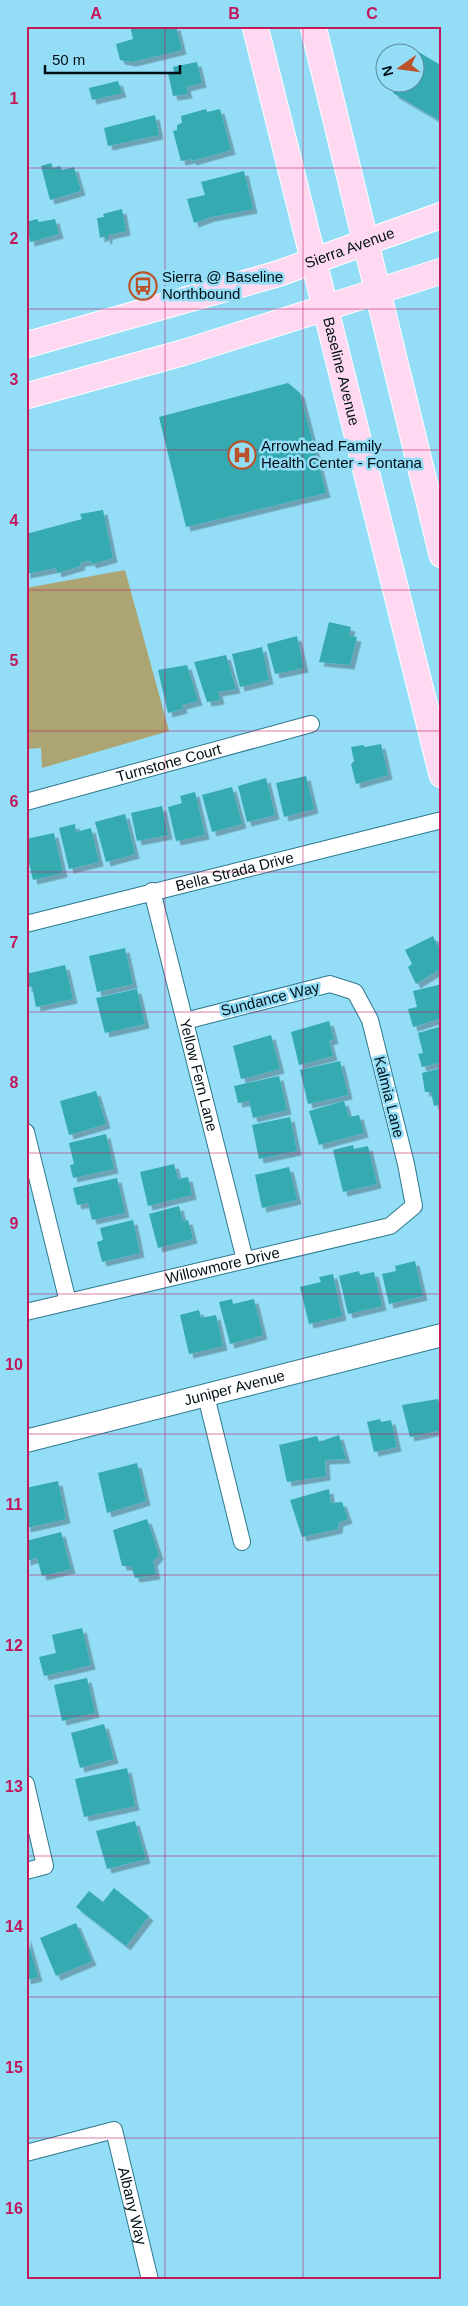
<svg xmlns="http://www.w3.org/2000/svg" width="468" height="2306" font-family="Arial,sans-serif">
<defs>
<filter id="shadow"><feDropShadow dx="4.5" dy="4.5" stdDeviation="0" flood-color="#0004"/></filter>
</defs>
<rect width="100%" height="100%" fill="#94ddf6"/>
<path fill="#aca573" d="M125,570L169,731L42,768L41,748L26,749V588Z"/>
<path fill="#34aab1" filter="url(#shadow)" d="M130,26H176L182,50L132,62L120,60L116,44L133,39Z
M417,51L442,66V122L393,93L399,82H416V54Z
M197,62L202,83L186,87L188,94L173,96L168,73L174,72L173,67Z
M118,81L122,93L92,100L89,88Z
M206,109L207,112L220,109L231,150L192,161L191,159L181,161L173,131L177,130V125L182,123L181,116Z
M155,115L159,135L108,146L104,128Z
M51,163L53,168L60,166L62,170L74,167L81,191L50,200L41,166Z
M244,171L253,209L211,217L194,223L187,199L205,195L201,182Z
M122,209L126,231L108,235V239L106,240L105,236L100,238L97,218L104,217L103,214Z
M37,219L39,222L55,219L59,234L30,242L26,222Z
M288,383L300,393L326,493L186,527L159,417Z
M103,510L113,558L92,564L90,561L81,562L80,566L57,573L56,568L26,574V534L82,519L80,514Z
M329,622L351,627L349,636L357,637L350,665L319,662Z
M297,636L304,668L275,674L267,644Z
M262,647L269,680L240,687L232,654Z
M226,655L236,689L218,692L220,700L207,702L194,662Z
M187,665L198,701L182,705L183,709L168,713L158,670Z
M381,744L388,775L356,784L351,764L354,761L351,747L363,745L365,747Z
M306,776L314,809L284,817L276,783Z
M266,778L275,815L247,822L238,786Z
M232,787L242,824L212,832L202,795Z
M195,792L205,835L176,841L168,807L182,803L180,796Z
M162,806L168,835L137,841L131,813Z
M125,814L135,854L106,862L95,822Z
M75,824L76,832L91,828L99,862L69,869L59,828Z
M54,833L63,873L33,880L26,850V839Z
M433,936L442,955V968L416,984L408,967L412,964L405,950Z
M125,948L133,984L97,992L89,956Z
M65,965L73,999L36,1007L32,986L27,988L26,974Z
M442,984V1018L413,1027L408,1009L417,1007L413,991Z
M137,989L145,1024L105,1033L96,998Z
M329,1021L334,1039L329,1041L333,1056L299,1065L291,1032Z
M442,1026V1062L422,1067L418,1054L423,1053L418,1033Z
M271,1035L280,1069L241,1079L233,1046Z
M340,1061L348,1095L308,1104L300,1070Z
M442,1068V1104L434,1106L431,1092H425L422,1073Z
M279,1076L287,1110L253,1118L249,1101L238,1103L234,1086Z
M96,1091L106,1124L69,1135L60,1101Z
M344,1101L349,1117L359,1115L364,1133L319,1145L309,1111Z
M290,1117L297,1151L259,1159L252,1125Z
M106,1134L114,1169L73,1178L70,1165L74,1164L69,1143Z
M353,1145L354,1149L368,1146L377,1184L343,1192L333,1150Z
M174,1164L178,1179L188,1177L192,1195L148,1206L140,1172Z
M289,1167L297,1200L262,1208L255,1175Z
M117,1178L125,1213L92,1220L88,1203L77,1205L73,1188Z
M179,1206L183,1221L188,1220L193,1239L158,1248L149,1214Z
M133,1220L140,1253L102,1262L97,1242L103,1240L100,1228Z
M415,1261L423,1296L389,1304L382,1274L396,1271L395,1266Z
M359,1271L360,1275L374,1272L382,1306L348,1314L339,1276Z
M333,1274L342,1316L309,1324L300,1287L321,1282L319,1277Z
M232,1299L233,1304L254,1299L263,1335L230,1344L219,1302Z
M199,1310L201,1318L216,1315L223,1346L189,1354L180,1315Z
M438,1399L442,1414V1430L410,1437L402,1405Z
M380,1419L381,1422L391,1420L397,1447L374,1452L367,1422Z
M339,1435L346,1459L325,1460L326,1476L287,1482L279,1445L317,1436L319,1442Z
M137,1463L146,1501L107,1513L98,1473Z
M58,1481L66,1519L26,1528V1488Z
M329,1489L331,1503L342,1502L348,1519L339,1522L338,1529L302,1537L290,1500Z
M147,1519L159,1555L153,1562L156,1575L135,1578L131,1566H122L113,1530Z
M61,1532L71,1569L42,1576L37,1558L26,1561V1541Z
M82,1628L91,1665L44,1676L39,1657L56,1653L52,1635Z
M87,1678L95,1713L62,1721L54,1685Z
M104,1724L114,1759L80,1768L71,1733Z
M127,1768L135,1806L84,1817L75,1779Z
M135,1821L146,1859L107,1869L96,1831Z
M114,1888L149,1916L126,1946L76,1907L89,1891L103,1902Z
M76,1923L92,1961L56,1976L40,1938Z
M26,1935L38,1977L26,1980Z"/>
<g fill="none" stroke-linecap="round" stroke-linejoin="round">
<g stroke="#2e788f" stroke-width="18">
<g id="street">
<path id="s1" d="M26,802L311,724"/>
<path id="s2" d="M152,891L245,1260"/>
<path id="s3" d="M26,924L442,820"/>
<path d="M26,1132L68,1302"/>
<path id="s4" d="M26,1312L390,1226L414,1206L406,1164L370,1020L355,992L330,984L185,1021"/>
<path d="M206,1396L242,1542"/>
<path d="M26,1784L45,1866L26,1871"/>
<path id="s5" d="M26,2153L114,2130L150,2280"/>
</g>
</g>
<g stroke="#2e788f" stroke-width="24">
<g id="secondary">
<path id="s6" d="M26,1441L442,1335"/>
</g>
</g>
<g stroke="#fff" stroke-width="27">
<g id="primary">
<path id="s7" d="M255,26L442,775"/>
<path d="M313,26L442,555"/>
<path id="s8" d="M26,345L277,274L442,215"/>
<path d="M26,396L182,353L442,271"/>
</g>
</g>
<use href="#street" stroke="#fff" stroke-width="16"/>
<use href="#secondary" stroke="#fff" stroke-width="22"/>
<use href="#primary" stroke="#fed9f1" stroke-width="25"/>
</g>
<path fill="none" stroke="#c2185b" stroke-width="1" stroke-opacity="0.55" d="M165,26V2280M303,26V2280M26,168H442M26,309H442M26,450H442M26,590H442M26,731H442M26,872H442M26,1012H442M26,1153H442M26,1294H442M26,1434H442M26,1575H442M26,1716H442M26,1856H442M26,1997H442M26,2138H442"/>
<defs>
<g id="bus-ring" transform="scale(1.4375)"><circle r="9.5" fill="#94ddf6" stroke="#ba5329" stroke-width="1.5"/><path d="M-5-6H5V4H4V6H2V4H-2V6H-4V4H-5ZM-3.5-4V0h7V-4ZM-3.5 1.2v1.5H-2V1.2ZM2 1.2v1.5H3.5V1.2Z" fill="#ba5329"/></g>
<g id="hospital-ring" transform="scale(1.4375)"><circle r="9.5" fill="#94ddf6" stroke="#ba5329" stroke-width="1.5"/><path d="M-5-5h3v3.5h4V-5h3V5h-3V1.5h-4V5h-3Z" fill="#ba5329"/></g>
</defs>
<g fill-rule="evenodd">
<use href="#bus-ring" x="143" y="286"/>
<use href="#hospital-ring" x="242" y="455"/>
</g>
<g text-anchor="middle" stroke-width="5" stroke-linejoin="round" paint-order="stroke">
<g font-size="15" fill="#001016" stroke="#94ddf6">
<text dy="5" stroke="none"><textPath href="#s8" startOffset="338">Sierra Avenue</textPath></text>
<text dy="5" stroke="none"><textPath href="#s7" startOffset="356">Baseline Avenue</textPath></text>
<text dy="5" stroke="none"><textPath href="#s1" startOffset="148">Turnstone Court</textPath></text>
<text dy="5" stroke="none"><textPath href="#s3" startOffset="215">Bella Strada Drive</textPath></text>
<text transform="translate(270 999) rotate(-14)" y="5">Sundance Way</text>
<text dy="5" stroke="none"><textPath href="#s2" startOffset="190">Yellow Fern Lane</textPath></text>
<text transform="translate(389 1097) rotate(76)" y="5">Kalmia Lane</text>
<text dy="5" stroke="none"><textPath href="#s4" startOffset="202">Willowmore Drive</textPath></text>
<text dy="5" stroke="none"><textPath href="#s6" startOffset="215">Juniper Avenue</textPath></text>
<text dy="5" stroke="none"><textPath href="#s5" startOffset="169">Albany Way</textPath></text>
</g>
<g font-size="15" fill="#001016" stroke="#94ddf6" text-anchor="start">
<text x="162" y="282">Sierra @ Baseline<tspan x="162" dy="17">Northbound</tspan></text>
<text x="261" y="451">Arrowhead Family<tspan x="261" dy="17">Health Center - Fontana</tspan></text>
</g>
</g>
<rect width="468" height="2306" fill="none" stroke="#94ddf6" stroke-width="55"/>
<g transform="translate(400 68) rotate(256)"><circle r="24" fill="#94ddf6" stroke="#598b9c"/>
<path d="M0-4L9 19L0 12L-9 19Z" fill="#ba5329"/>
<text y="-8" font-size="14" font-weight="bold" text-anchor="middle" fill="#001016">N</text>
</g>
<path d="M45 65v8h135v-8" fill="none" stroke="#001016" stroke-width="2.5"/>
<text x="52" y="65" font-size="15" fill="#001016" stroke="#94ddf6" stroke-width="4" paint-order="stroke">50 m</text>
<rect x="28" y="28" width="412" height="2250" fill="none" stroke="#c2185b" stroke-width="2"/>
<g font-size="16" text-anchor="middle" font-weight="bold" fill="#c2185b">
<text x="96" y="19">A</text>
<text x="234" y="19">B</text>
<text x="372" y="19">C</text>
<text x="14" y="104">1</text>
<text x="14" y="244">2</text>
<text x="14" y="385">3</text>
<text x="14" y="526">4</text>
<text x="14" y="666">5</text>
<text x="14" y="807">6</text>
<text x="14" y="948">7</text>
<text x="14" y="1088">8</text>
<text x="14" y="1229">9</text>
<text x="14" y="1370">10</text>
<text x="14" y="1510">11</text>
<text x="14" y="1651">12</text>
<text x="14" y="1792">13</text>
<text x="14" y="1932">14</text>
<text x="14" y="2073">15</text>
<text x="14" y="2214">16</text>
</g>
</svg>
